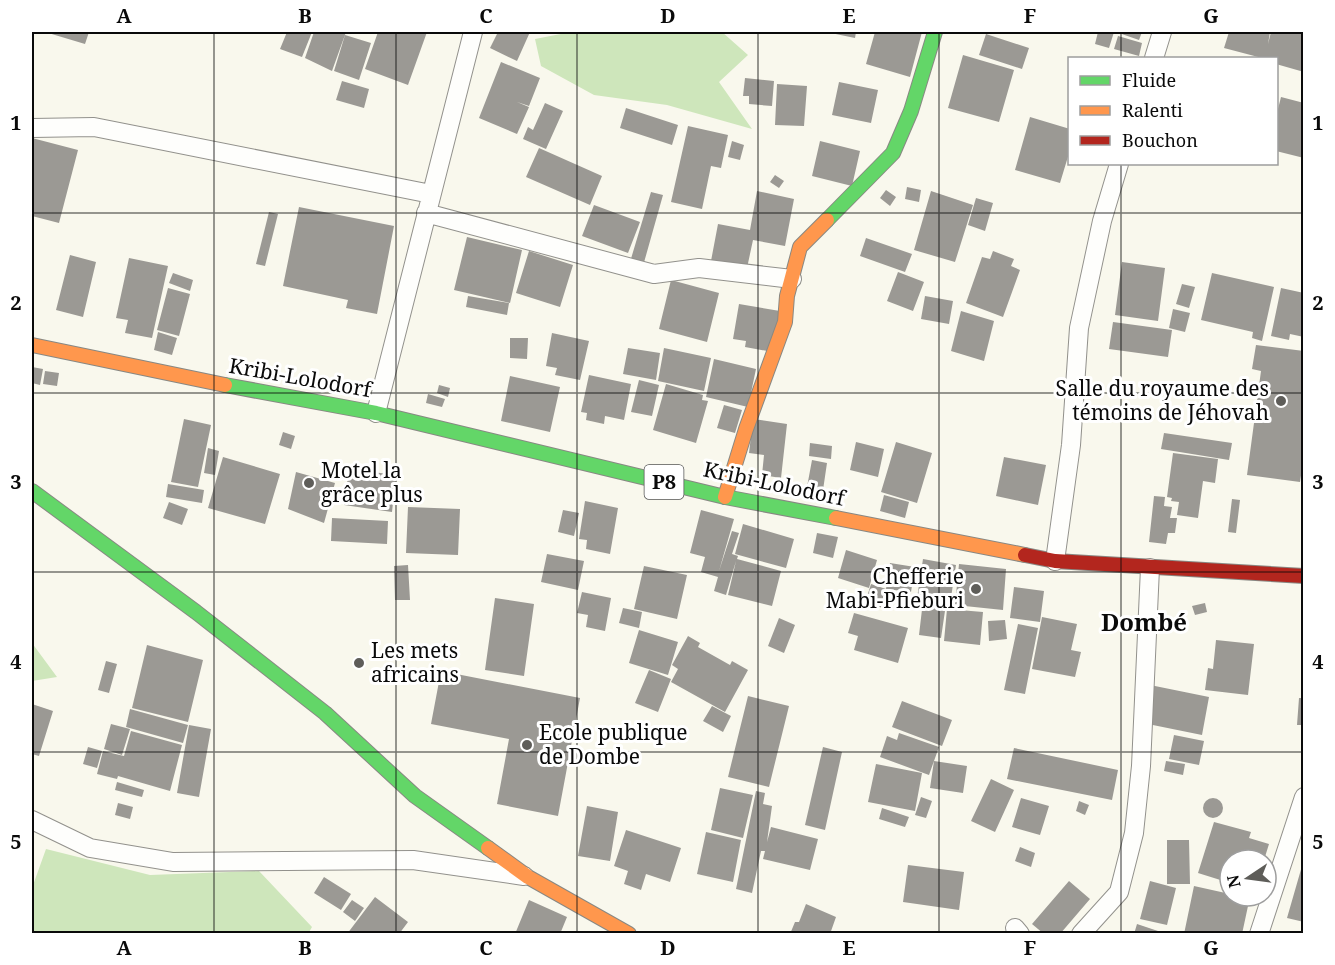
<svg xmlns="http://www.w3.org/2000/svg" width="1335" height="965" font-family="'Noto Serif',serif">
<rect width="100%" height="100%" fill="#f9f8ed"/>
<path fill="#cee6bb" d="M571,32H722L748,55L719,82L752,129L667,105L594,95L541,66L535,39Z
M32,643L57,677L32,681Z
M46,849L150,875L259,871L312,927L308,934L32,933V888Z"/>
<path fill="#9b9994" d="M45,32H89L85,44Z
M287,32H312L302,57L280,49Z
M314,32H346L332,71L305,58Z
M378,32H427L408,85L365,69Z
M498,32H530L517,61L490,48Z
M826,32H856L855,38Z
M875,32H922L910,77L866,64Z
M1098,32H1114L1109,48L1095,44Z
M1116,32H1142L1139,40Z
M1229,32H1270L1268,44L1271,32H1304V72L1276,64V58H1262L1224,48Z
M986,34L1029,48L1022,69L979,55Z
M345,35L371,43L359,80L334,71Z
M1118,36L1142,43L1139,56L1114,49Z
M963,55L1014,70L999,122L948,108Z
M501,62L540,78L529,106L517,102L529,107L517,134L479,118Z
M745,78L774,81L772,106L749,104V96H743Z
M342,81L369,89L364,108L336,100Z
M839,82L878,90L871,123L832,115Z
M777,84L807,86L804,126L775,125Z
M1281,97L1304,103V158L1276,151V117Z
M545,103L563,111L546,149L523,139L528,127L533,130Z
M626,108L678,125L672,145L620,128Z
M1030,117L1070,129V150L1060,183L1015,170Z
M688,126L728,135L721,168L711,166L702,209L671,202Z
M32,138L78,150L59,223L32,216Z
M732,141L744,145L740,160L728,157Z
M820,141L860,151L852,186L812,176Z
M539,148L602,176L590,205L526,177Z
M775,175L784,181L779,188L770,182Z
M907,187L921,190L919,202L905,199Z
M886,190L896,197L890,206L880,198Z
M757,191L794,199L785,246L753,240L747,268L711,261L718,224L750,230Z
M931,191L973,205L955,262L914,250Z
M651,192L663,195L643,266L630,262Z
M976,198L993,203L985,231L968,225Z
M594,205L640,222L628,253L582,236Z
M299,207L394,226L377,314L346,308L348,300L283,286Z
M269,212L278,214L265,266L256,264Z
M467,237L522,250L510,303L454,290Z
M866,238L912,254L905,272L860,256Z
M529,251L573,265L560,307L516,293Z
M993,251L1014,259L1011,266L1020,270L1003,317L966,303L982,257L990,259Z
M70,255L96,262L83,317L56,310Z
M129,258L168,266L152,338L125,333L128,320L116,318Z
M1122,262L1165,268L1158,321L1115,315Z
M898,272L924,282L913,311L887,301Z
M173,273L193,280L190,291L169,283Z
M1212,273L1274,287L1262,341L1252,338L1253,332L1201,320Z
M671,280L719,293L707,342L659,329Z
M1182,284L1195,287L1189,308L1176,304Z
M168,288L190,294L179,336L157,330Z
M1281,288L1304,293V337L1290,334L1289,340L1271,336Z
M468,296L509,303L507,315L466,307Z
M925,296L953,301L949,324L921,319Z
M739,304L780,311L773,352L745,347L746,341L733,339Z
M1173,309L1190,313L1185,332L1169,328Z
M961,311L994,321L984,361L951,351Z
M1113,322L1172,330L1168,357L1109,349Z
M158,332L177,338L172,355L154,350Z
M552,333L589,341L580,380L555,375L557,368L546,366Z
M510,338H528L527,359L510,358Z
M1256,345L1304,351V456L1300,482L1247,475L1261,371L1252,369Z
M628,348L660,353L656,380L623,374Z
M664,348L711,358L704,391L658,381Z
M714,359L756,369L748,407L706,397Z
M32,367L43,369L40,385L32,383Z
M45,371L59,373L57,386L43,384Z
M589,375L631,384L624,420L605,416L604,424L586,420L587,413L581,412Z
M510,376L560,387L550,432L501,421Z
M639,380L659,385L652,416L631,412Z
M666,384L703,395L702,400L708,401L696,443L653,430Z
M439,385L450,388L448,397L437,393Z
M428,394L445,399L442,407L426,403Z
M724,405L742,410L735,433L717,428Z
M184,419L211,425L198,487L171,482Z
M753,419L787,424L781,478L762,475L764,455L749,453Z
M283,432L295,436L291,449L279,445Z
M1164,433L1232,443L1229,460L1161,449Z
M856,442L884,449L878,477L850,470Z
M896,442L932,453L917,503L881,492Z
M810,443L832,446L831,459L809,456Z
M208,448L219,451L215,475L204,473Z
M1173,453L1218,459L1215,483L1203,481L1198,518L1177,515L1179,502L1171,501L1172,498L1167,497Z
M223,457L280,474L265,524L208,508Z
M1004,457L1046,465L1038,505L996,496Z
M812,460L827,463L823,490L807,487Z
M349,469L396,475L392,512L344,505Z
M296,472L335,483L324,523L288,509Z
M168,484L204,490L202,503L166,497Z
M884,495L909,502L905,518L880,511Z
M1154,496L1165,497L1164,506L1172,507L1170,518H1177L1175,533H1168L1166,544L1149,542Z
M1232,499L1240,500L1236,533L1228,532Z
M585,501L618,508L610,554L586,549L587,540L579,539Z
M169,502L188,509L182,525L163,518Z
M408,507L460,509L458,555L406,553Z
M563,510L579,513L574,536L558,532Z
M701,510L734,519L719,571L732,531L739,533L732,554L738,556L737,559L781,571L772,606L728,595L736,561L726,595L714,591L718,577L701,572L705,557L690,553Z
M332,518L388,521L387,544L331,541Z
M743,524L794,539L786,568L735,554Z
M817,533L838,537L833,558L813,553Z
M846,550L877,560L869,588L838,578Z
M547,554L584,561L578,590L541,582Z
M923,559L956,565L950,604L917,598Z
M890,563L915,567L911,592L886,589Z
M959,564L1006,569L1003,610L955,605Z
M408,565L410,600H395L394,566Z
M644,566L687,575L677,619L634,609Z
M871,584L889,590L883,608L865,603Z
M1014,587L1044,591L1040,622L1010,618Z
M582,592L611,598L605,631L586,627L588,615L577,613Z
M495,598L534,604L524,676L485,670Z
M923,601L946,604L941,638L919,635Z
M1205,603L1207,612L1195,615L1192,606Z
M623,608L642,612L639,628L619,623Z
M947,609L983,612L980,645L944,641Z
M854,613L908,628L898,663L854,650L858,636L848,633Z
M1042,617L1077,624L1071,650L1081,652L1075,677L1032,669Z
M779,618L795,625L784,653L768,646Z
M1005,620L1007,639L989,641L988,621Z
M1018,624L1038,628L1025,694L1004,690Z
M639,630L678,642L668,675L629,663Z
M688,636L700,643L698,647L730,665L732,661L748,670L725,712L671,682L678,669L672,665Z
M1216,640L1254,644L1248,695L1205,690L1208,668L1213,669Z
M147,645L203,660L188,722L132,708Z
M106,661L117,664L109,693L98,690Z
M649,670L671,679L658,712L635,703Z
M441,671L580,698L558,816L497,804L509,739L431,724Z
M1150,685L1209,697L1202,735L1143,723Z
M748,696L789,706L769,787L728,777Z
M1299,698H1304V725H1297Z
M902,701L952,720L942,746L892,727Z
M32,704L53,711L39,756L32,754Z
M712,706L731,716L723,732L703,721Z
M130,709L188,725L183,743L126,727Z
M111,724L130,729L122,755L104,749Z
M189,725L211,729L199,797L177,793Z
M131,731L182,745L170,791L118,776L117,779L97,774L103,751L124,756Z
M899,733L939,747L929,775L880,757L887,736L897,740Z
M1174,735L1204,741L1199,765L1169,759Z
M88,747L102,751L97,768L83,764Z
M823,747L842,752L825,830L805,825Z
M1014,748L1118,770L1112,800L1007,779Z
M934,761L967,766L963,793L930,788Z
M1166,761L1185,764L1183,775L1164,771Z
M876,764L922,773L915,811L868,802Z
M991,779L1014,790L995,832L971,821Z
M117,782L144,790L142,797L115,790Z
M720,788L753,795L743,838L711,830Z
M756,791L765,793L763,804L772,806L767,842L771,827L818,839L810,870L763,859L765,851H761L752,893L736,889Z
M921,797L932,801L926,818L915,815Z
M1021,798L1049,806L1040,835L1012,827Z
M1203 808a10 10 0 1 1 20 0a10 10 0 1 1-20 0Z
M1079,801L1089,805L1085,815L1076,811Z
M118,803L133,807L130,819L115,815Z
M587,806L618,812L610,861L578,856Z
M882,808L909,817L905,827L879,819Z
M1214,822L1251,832L1249,838L1269,844L1264,860H1230V883L1198,873Z
M626,830L681,848L670,882L646,874L641,890L624,884L628,871L614,866Z
M706,832L741,840L733,882L697,874Z
M1167,840H1189L1190,884H1167Z
M1020,847L1035,853L1031,867L1015,861Z
M1304,859V922L1287,918Z
M908,865L964,872L959,910L903,902Z
M324,877L351,894L341,910L314,893Z
M1069,881L1090,899L1060,934H1044L1032,924Z
M1150,881L1176,888L1167,925L1140,919Z
M1194,886L1239,896L1248,906L1242,934H1184Z
M375,897L408,922L399,934H347Z
M352,900L364,908L355,921L343,912Z
M529,900L567,917L560,934H515Z
M806,904L836,917L830,934H790L795,922H799Z
M1137,924L1164,933V934H1134Z"/>
<g fill="none" stroke-linecap="round" stroke-linejoin="round">
<g stroke="#92918c" stroke-width="20">
<path id="street" d="M1154,58L1162,32
M32,128L94,127L431,194
M426,213L654,274L699,268L792,279
M376,413L473,32
M1055,561L1071,445L1079,328L1102,221L1119,164
M32,820L90,848L173,862L413,860L524,876
M1015,928L1020,934
M1081,934L1119,892L1134,833L1141,766L1150,568
M1259,934L1304,797"/>
</g>
<g stroke="#888883" stroke-width="16">
<path id="fast" d="M827,220L893,153L911,111L935,32
M225,385L376,413L725,497L836,518
M32,491L196,612L325,713L415,796L488,848"/>
</g>
<g stroke="#888883" stroke-width="16">
<path id="slow" d="M32,345L225,385
M725,497L746,429L785,322L787,296L800,247L827,220
M836,518L1025,555
M488,848L528,877L629,934"/>
</g>
<g stroke="#888883" stroke-width="16">
<path id="jam" d="M1025,555L1055,561L1304,576"/>
</g>
<use href="#street" stroke="#fefefc" stroke-width="18"/>
<use href="#fast" stroke="#63d668" stroke-width="14"/>
<use href="#slow" stroke="#ff974d" stroke-width="14"/>
<use href="#jam" stroke="#b3261e" stroke-width="14"/>
</g>
<path fill="none" stroke="#0a0a0a" stroke-width="1.5" stroke-opacity="0.55" d="M214,32V934M396,32V934M577,32V934M758,32V934M939,32V934M1121,32V58M1121,164V934M32,213H1304M32,393H1304M32,572H1304M32,752H1304"/>
<g fill="#5e5d59" stroke="#fff" stroke-width="2">
<circle cx="1281" cy="401" r="6"/>
<circle cx="309" cy="483" r="6"/>
<circle cx="976" cy="589" r="6"/>
<circle cx="359" cy="663" r="6"/>
<circle cx="527" cy="745" r="6"/>
</g>
<g text-anchor="middle" stroke-width="6" stroke-linejoin="round" paint-order="stroke">
<rect fill="#fff" stroke="#545454" stroke-width="1.5" x="644.5" y="465" width="39" height="34" rx="4.5"/>
<g font-size="20" font-weight="bold" fill="#0a0a0a">
<text x="664" y="489">P8</text>
</g>
<g font-size="21" fill="#0a0a0a" stroke="#fff">
<text transform="translate(300 378) rotate(10)" y="7">Kribi-Lolodorf</text>
<text transform="translate(774 484) rotate(12)" y="7">Kribi-Lolodorf</text>
</g>
<g font-size="21" fill="#0a0a0a" stroke="#fff" text-anchor="start">
<text x="1269" y="396" text-anchor="end">Salle du royaume des<tspan x="1269" dy="24">témoins de Jéhovah</tspan></text>
<text x="321" y="478">Motel la<tspan x="321" dy="24">grâce plus</tspan></text>
<text x="964" y="584" text-anchor="end">Chefferie<tspan x="964" dy="24">Mabi-Pfieburi</tspan></text>
<text x="371" y="658">Les mets<tspan x="371" dy="24">africains</tspan></text>
<text x="539" y="740">Ecole publique<tspan x="539" dy="24">de Dombe</tspan></text>
</g>
<g font-size="24" font-weight="bold" fill="#0a0a0a" stroke="#fff">
<text x="1144" y="631">Dombé</text>
</g>
</g>
<rect width="1335" height="965" fill="none" stroke="#ffffff" stroke-width="66"/>
<rect x="1068" y="57" width="210" height="108" fill="#ffffff" stroke="#9d9d9d" stroke-width="1.5"/>
<rect x="1080" y="76" width="30" height="9" fill="#63d668" stroke="#9d9d9d" stroke-width="1.5"/>
<text x="1122" y="87" font-size="18" fill="#0a0a0a">Fluide</text>
<rect x="1080" y="106" width="30" height="9" fill="#ff974d" stroke="#9d9d9d" stroke-width="1.5"/>
<text x="1122" y="117" font-size="18" fill="#0a0a0a">Ralenti</text>
<rect x="1080" y="136" width="30" height="9" fill="#b3261e" stroke="#9d9d9d" stroke-width="1.5"/>
<text x="1122" y="147" font-size="18" fill="#0a0a0a">Bouchon</text>
<g transform="translate(1248 878) rotate(257)"><circle r="28" fill="#ffffff" stroke="#9d9d9d" stroke-width="1.5"/>
<path d="M0-4.5L10 22L0 15L-10 22Z" fill="#5e5d59"/>
<text y="-9" font-size="16" font-weight="bold" text-anchor="middle" fill="#0a0a0a">N</text>
</g>
<rect x="33" y="33" width="1269" height="899" fill="none" stroke="#0a0a0a" stroke-width="2"/>
<g font-size="20" text-anchor="middle" font-weight="bold" fill="#0a0a0a">
<text x="124" y="23">A</text>
<text x="305" y="23">B</text>
<text x="486" y="23">C</text>
<text x="668" y="23">D</text>
<text x="849" y="23">E</text>
<text x="1030" y="23">F</text>
<text x="1211" y="23">G</text>
<text x="16" y="130">1</text>
<text x="1318" y="130">1</text>
<text x="16" y="310">2</text>
<text x="1318" y="310">2</text>
<text x="16" y="489">3</text>
<text x="1318" y="489">3</text>
<text x="16" y="669">4</text>
<text x="1318" y="669">4</text>
<text x="16" y="849">5</text>
<text x="1318" y="849">5</text>
<text x="124" y="955">A</text>
<text x="305" y="955">B</text>
<text x="486" y="955">C</text>
<text x="668" y="955">D</text>
<text x="849" y="955">E</text>
<text x="1030" y="955">F</text>
<text x="1211" y="955">G</text>
</g>
</svg>
